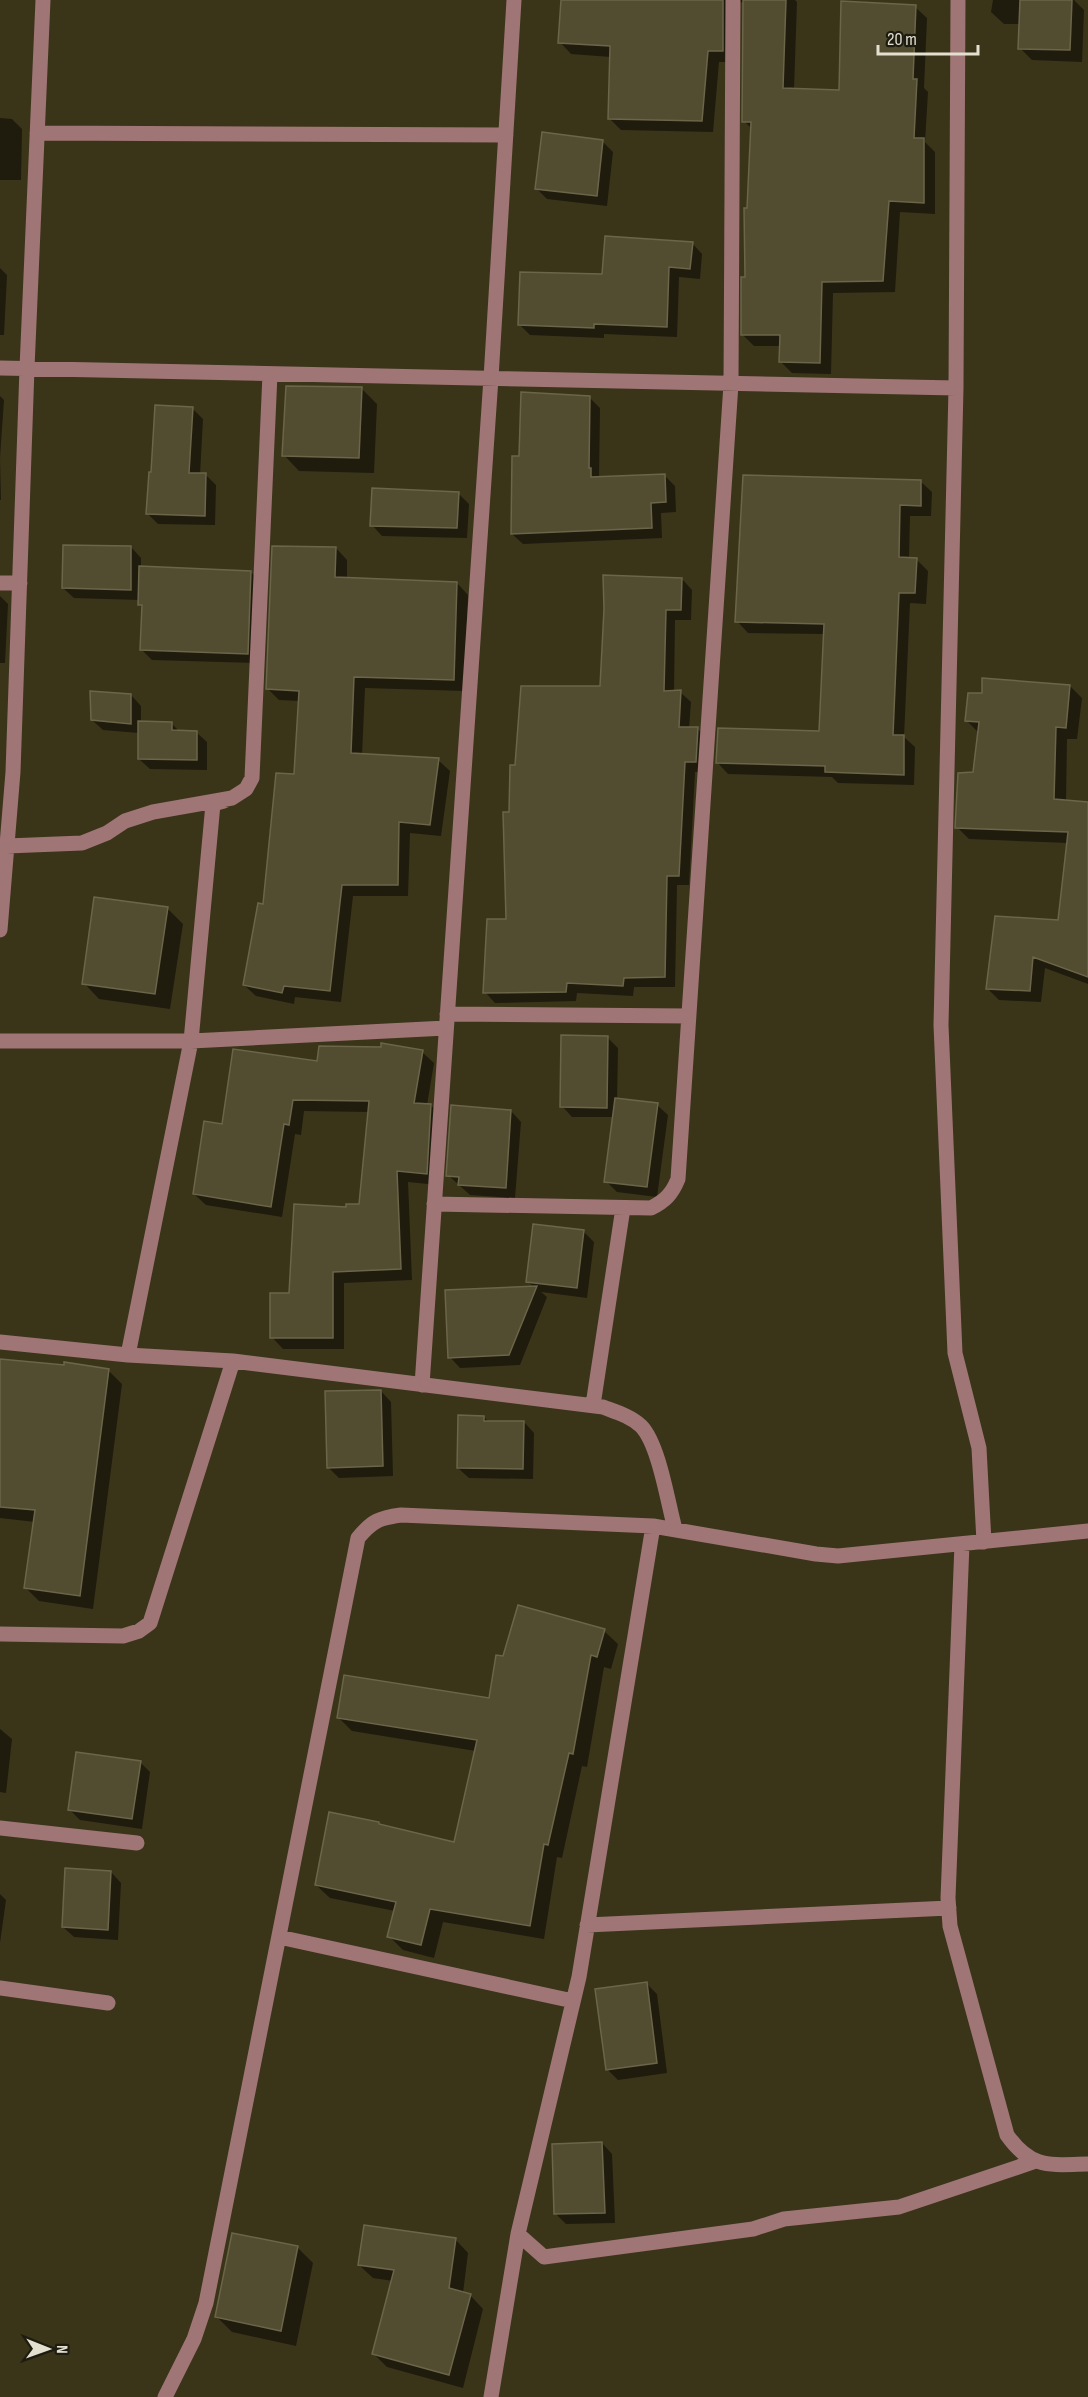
<svg xmlns="http://www.w3.org/2000/svg" width="1088" height="2397" font-family="'Sofia Sans Condensed',sans-serif">
<rect width="100%" height="100%" fill="#3a3419"/>
<path fill="#0007" d="M562,0H795L797,2L794,90L840,91L915,7L927,18L924,88L928,92L925,142L935,152V214L900,212L895,292L833,293L831,374L792,373L780,361L781,346H754L742,334L752,129L744,121V3L740,2L734,62H719L713,132L621,130L610,119L611,57L571,54L560,42Z
M993,0H1074L1084,10L1082,62L1032,60L1020,48V24H1004L991,12Z
M0,118L12,119L22,129L21,180H0Z
M603,142L613,152L607,206L547,199L537,189Z
M692,243L702,254L700,279L679,277L677,337L604,334V338L530,335L519,324L604,275Z
M0,268L7,275L4,335H0Z
M362,389L377,404L374,473L299,471L284,455Z
M0,396L4,400L0,458L1,500H0Z
M589,397L600,408L599,479L665,476L675,486L676,512L661,513L662,538L523,544L512,534L521,458Z
M192,408L203,419L200,475H206L216,485L215,525L158,524L148,514Z
M920,481L932,492L931,516H910L909,559H916L928,571L926,604L910,603L904,737L915,747L914,785L838,783L832,777L728,774L717,762L820,733L825,634L748,633L737,621Z
M458,493L469,504L467,538L382,536L372,525Z
M131,547L141,558V568L251,572L261,583L258,663L152,660L142,650L143,608L140,605V600L74,598L63,588Z
M336,548L347,560V579L457,583L468,595L465,691L365,688L362,755L438,760L450,771L441,836L410,833L408,896H353L341,1002L295,997L294,1004L256,996L244,985L296,775L300,701L279,700L267,688Z
M682,579L692,590L691,620H675L674,692H680L691,702L689,729H698L708,739L706,772H695L689,885H677L675,987H634L633,996L577,993L576,1001L495,1003L485,992L507,920L510,814L516,766L602,687Z
M0,596L8,604L5,663H0Z
M1070,686L1082,698L1077,739H1067L1066,802L1088,804V984L1045,968L1041,1002L999,1000L987,988L1059,922L1069,843L969,839L957,827L975,774L978,732L966,720Z
M131,695L141,706V723H171L180,732H196L207,742V770L150,769L139,759V733L103,730L92,720Z
M167,908L183,924L170,1009L99,999L84,983Z
M608,1038L618,1048L617,1100L657,1105L668,1115L657,1197L617,1192L606,1181L614,1117H572L562,1106Z
M422,1052L434,1063L427,1105H431L442,1117L438,1185L408,1182L412,1280L344,1283V1349H283L272,1337L290,1294L348,1209L360,1205L370,1112L304,1111L301,1135L295,1134L282,1217L206,1205L194,1194L224,1126L319,1063Z
M511,1111L521,1122L515,1198L470,1195L448,1175Z
M584,1232L594,1242L587,1298L541,1292L547,1297L520,1365L460,1368L450,1357L534,1287L528,1282Z
M0,1360L108,1370L122,1384L93,1609L39,1601L25,1587L35,1522L0,1518Z
M381,1391L391,1402L393,1476L339,1478L328,1467Z
M484,1417L489,1422H524L534,1433L533,1479L469,1478L458,1468Z
M604,1631L618,1644L611,1669L604,1667L587,1767L582,1766L562,1858L557,1857L544,1939L443,1922L434,1958L403,1950L389,1936L395,1911L330,1898L316,1885L379,1823L382,1826L455,1844L476,1751L352,1731L338,1717L490,1700L504,1658Z
M0,1729L12,1739L6,1793L0,1792Z
M140,1762L150,1772L142,1829L80,1820L69,1809Z
M111,1872L121,1883L118,1940L74,1937L63,1927Z
M0,1894L6,1900L0,1943Z
M646,1983L657,1994L667,2073L618,2080L607,2069Z
M602,2143L612,2154L615,2223L566,2224L556,2214Z
M455,2239L468,2253L463,2293L470,2295L483,2309L463,2388L387,2367L374,2354L393,2281L373,2278L359,2265Z
M297,2247L313,2263L296,2346L232,2332L217,2317Z"/>
<path fill="#524c31" stroke="#6b6549" stroke-width="1.5" d="M561,0H723V51H708L702,121L608,119L610,46L558,43Z
M743,0H786L783,88L839,90L841,1L916,5L913,79H917L914,138H924V203L889,201L883,281L822,282L820,363L779,362L780,335H741V277H745L744,208H747L751,122H742Z
M1020,0H1072L1070,50L1018,49Z
M542,132L603,140L597,196L535,189Z
M605,236L693,242L690,269L669,267L667,327L594,324V328L518,325L520,272L602,274Z
M286,386L362,387L359,458L282,456Z
M521,392L590,396L589,468H591V477L665,474L666,502L651,503L652,528L511,534L512,456H519Z
M155,405L193,407L189,473H206L205,516L146,514L149,472H151Z
M743,475L921,480V506L900,505L899,557L917,558L915,593H899L893,735H904V775L825,772V766L716,763L718,728L819,731L824,624L735,622Z
M372,488L459,492L457,528L370,526Z
M63,545L131,546V590L62,588Z
M272,546L336,547L335,577L457,582L454,680L354,677L351,753L439,758L430,825L399,822L398,885H342L330,991L284,986L282,993L243,985L258,903L263,904L276,773L294,774L299,691L266,689Z
M139,566L251,571L248,654L140,650L142,605H138Z
M603,575L682,578L681,610H666L664,691L681,690L679,727H698L696,762H685L679,876H667L665,977L624,978L623,986L567,983L566,992L483,993L487,919H506L503,812H509L510,765H515L521,686H600L604,609Z
M982,678L1070,685L1066,728L1056,727L1054,799L1088,802V977L1033,957L1030,991L986,989L995,916L1058,920L1068,832L955,828L958,773L973,772L979,722L965,721L968,693H982Z
M90,691L131,694V724L91,720Z
M138,721L172,722V730L197,731V760L138,759Z
M94,897L168,907L155,994L82,984Z
M561,1035L608,1036L607,1108L560,1107Z
M381,1043L423,1050L414,1103L431,1104L427,1174L397,1171L401,1269L333,1272V1338H270V1293H289L294,1204L346,1207V1204H359L369,1101L293,1100L289,1125L284,1124L271,1207L193,1194L204,1121L222,1124L233,1049L317,1061L319,1046L381,1047Z
M615,1098L658,1103L647,1187L604,1182Z
M451,1105L511,1110L506,1188L458,1185L459,1177L446,1176Z
M533,1224L584,1230L577,1288L526,1282Z
M537,1286L509,1355L448,1358L445,1290Z
M0,1359L64,1365V1362L109,1369L80,1596L24,1588L35,1510L0,1507Z
M381,1390L383,1466L327,1468L325,1391Z
M458,1415L484,1416V1421H524L523,1469L457,1468Z
M518,1605L605,1629L597,1657L591,1655L573,1754L569,1753L548,1845L544,1844L530,1926L430,1909L421,1945L387,1937L396,1902L315,1885L329,1812L379,1822V1824L454,1842L477,1740L337,1718L344,1675L489,1698L496,1655L503,1656Z
M76,1752L141,1761L132,1819L68,1810Z
M65,1868L111,1871L108,1930L62,1927Z
M647,1982L657,2063L606,2070L595,1989Z
M602,2142L605,2213L554,2214L552,2144Z
M364,2225L456,2238L449,2288L471,2294L449,2375L372,2354L394,2270L358,2265Z
M232,2233L298,2246L281,2331L215,2317Z"/>
<g fill="none" stroke-linecap="round" stroke-linejoin="round">
<path stroke="#9f7575" stroke-width="15" d="M958,0L956,388L941,1025L955,1353L979,1448L984,1542
M37,133L506,135
M0,368L956,388
M0,583H20
M7,846L82,843L107,833L125,821L153,812L232,798L246,789L252,778L270,374
M0,930L13,772L27,368L43,0
M447,1014L688,1016
M0,1041H191L446,1028
M434,1204L651,1208C665,1201 672,1194 678,1179L731,384L733,0
M0,1342L128,1355L233,1361L603,1407C616,1412 630,1416 641,1426C659,1444 668,1504 675,1529
M128,1355L191,1041L213,804L224,801
M422,1385L491,378L514,0
M593,1405L623,1208
M962,1544L948,1898L950,1926L1007,2135C1031,2169 1049,2165 1088,2164
M0,1634L123,1636L139,1631L150,1623L233,1361
M0,1828L137,1843
M587,1925L949,1908
M279,1937L573,2001
M0,1988L108,2003
M518,2234L544,2257L753,2229L784,2219L899,2207L1036,2161
M165,2397L194,2339L206,2303L358,1538C372,1521 379,1518 401,1515L653,1526L816,1554L838,1556L1088,1531
M491,2397L518,2234L579,1977L653,1526"/>
</g>
<g transform="translate(48 2349) rotate(91)" stroke="#1e1c10" stroke-width="4.5" paint-order="stroke">
<path d="M0-4.5L10 22L0 15L-10 22Z" fill="#e3e0d0"/>
<text y="-9" font-size="16" font-weight="bold" text-anchor="middle" fill="#e3e0d0">N</text>
</g>
<path d="M878 45v9h100v-9" fill="none" stroke="#e3e0d0" stroke-width="3"/>
<text x="887" y="45" font-size="18" fill="#e3e0d0" stroke="#1e1c10" stroke-width="4.5" paint-order="stroke">20 m</text>
</svg>
